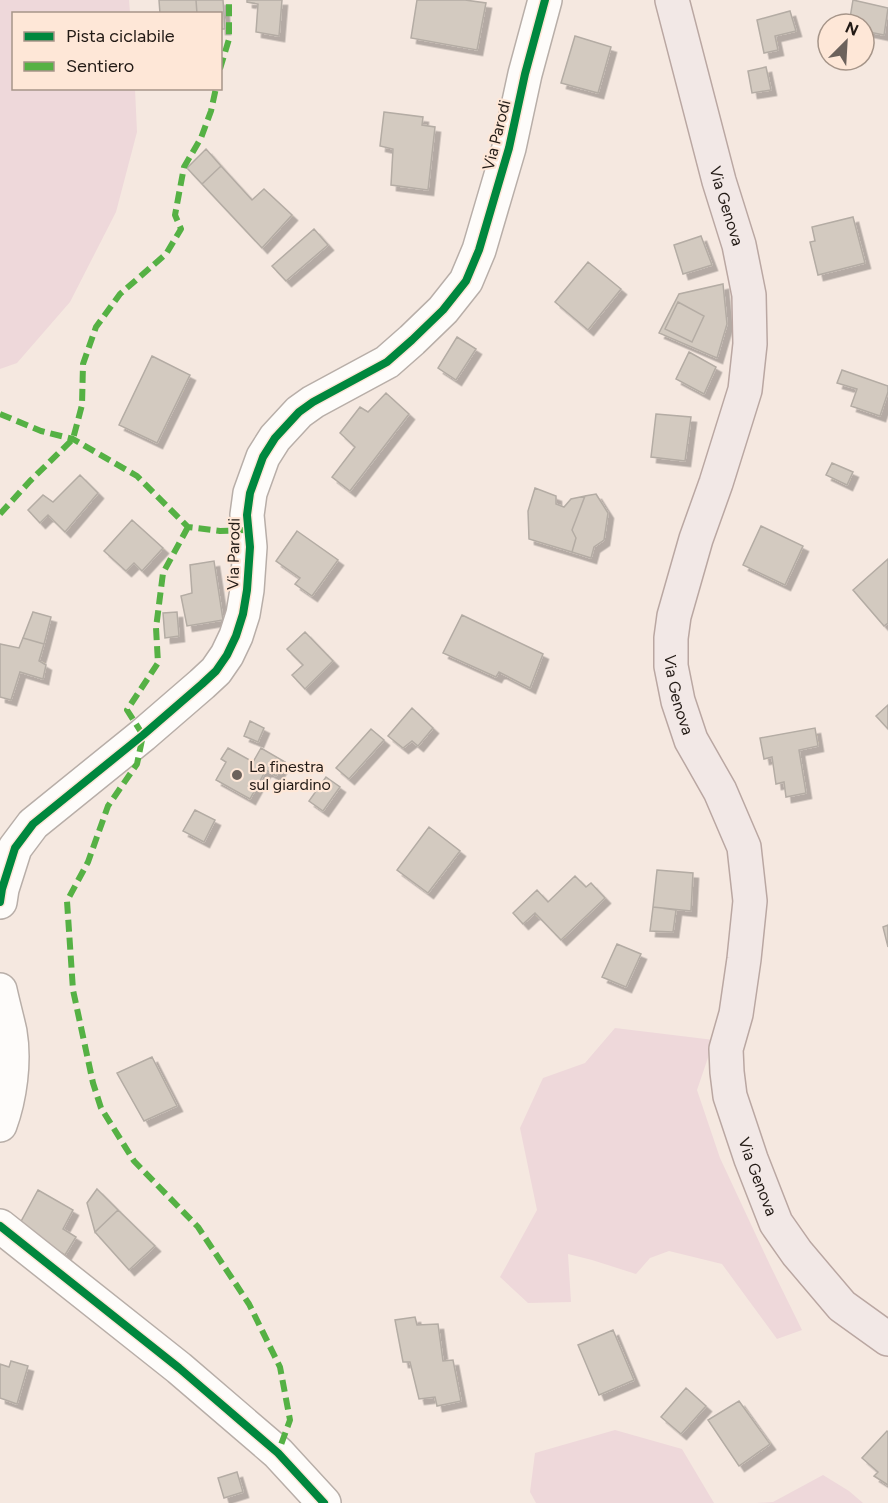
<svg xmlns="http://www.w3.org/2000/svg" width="888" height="1503" font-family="Figtree,sans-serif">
<defs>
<filter id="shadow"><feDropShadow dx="5.5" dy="5.5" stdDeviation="0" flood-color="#0004"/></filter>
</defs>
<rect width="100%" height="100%" fill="#f5e8e0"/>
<path fill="#eed8da" d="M0,0H129L130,13L14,14V88L135,89L137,132L116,212L70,302L17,363L0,369Z
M615,1028L714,1040L697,1090L720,1158L770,1265L802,1330L777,1339L722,1264L669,1251L650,1258L636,1274L592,1260L568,1254L571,1302L528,1303L500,1277L537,1210L520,1128L543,1078L585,1063Z
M615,1430L682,1449L714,1503H536L530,1492L535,1453Z
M823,1475L849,1491L863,1503H756L773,1502Z"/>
<path fill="#d3cac0" stroke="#b4aca4" stroke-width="1.5" filter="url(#shadow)" d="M159,0H196L197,14H160Z
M196,0H223L225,29H220V14H197Z
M247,0H282L279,36L256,32L258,4L247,2Z
M417,0H465L486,3L477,50L411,38Z
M853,0L888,8L884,35L864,31V24H849Z
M790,11L796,31L775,36L778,50L764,53L757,20Z
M575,36L611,47L598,93L561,83Z
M766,67L771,90L752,93L748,71Z
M384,112L423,117L422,125L435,127L428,190L391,185L393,149L380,146Z
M206,149L221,166L202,184L187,168Z
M221,166L252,200L264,189L292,215L262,248L202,184Z
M853,217L865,263L818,275L810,242L815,241L812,227Z
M314,229L328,245L286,281L272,266Z
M701,236L712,265L683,274L674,245Z
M588,262L621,289L588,330L555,302Z
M723,284L727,324L717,358L659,333L679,294Z
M678,302L704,316L692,342L665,329Z
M457,337L476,349L456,380L438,368Z
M689,352L716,367L704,394L676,379Z
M152,356L190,375L157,443L119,425Z
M842,370L888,386V392L880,416L851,406L857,389L837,383Z
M386,393L409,414L350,491L332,477L355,447L340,433L360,407L368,412Z
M656,414L691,417L685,461L651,457Z
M832,463L853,472L847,485L826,475Z
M80,475L98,493L65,532L48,515L40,523L28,510L43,495L53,502Z
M535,488L556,496V504L564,507L571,499L585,496L572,530L576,538L572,552L529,539L528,511Z
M596,494L608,513L604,540L594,547L591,558L572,552L576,538L572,530L585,496Z
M132,520L163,548L142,571L134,563L126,571L104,551Z
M761,526L803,546L785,585L743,565Z
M297,531L338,560L312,596L295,584L300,578L276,561Z
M888,559V623L884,626L853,590Z
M214,561L223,620L187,626L181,596L192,593L190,565Z
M33,612L51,617L44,644L23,638Z
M177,612L179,636L165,638L163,613Z
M462,615L543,654L530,688L499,672L496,677L443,653Z
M305,632L333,661L305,689L292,675L303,665L287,649Z
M23,638L44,644L39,661L46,665L43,679L20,672L11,700L0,697V644L19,648Z
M888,705V729L876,716Z
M412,708L433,728L418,746L412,741L403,748L388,736Z
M250,721L264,728L258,742L244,736Z
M815,728L818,746L799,750L806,793L786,797L784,782L776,784L772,757L764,759L760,738Z
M371,729L384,740L349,779L336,768Z
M228,748L253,762L261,748L285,762L276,776L266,770L250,799L216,780L226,762L221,759Z
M326,777L340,787L323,811L309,801Z
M195,810L215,820L204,842L183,831Z
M429,827L460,851L428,893L397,870Z
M657,870L693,873L691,911L653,907Z
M575,876L586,887L591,883L605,898L561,940L535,913L523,924L513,913L537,890L548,902Z
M653,907L676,910L673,932L650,931Z
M888,925V947L883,927Z
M617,944L641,954L626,987L602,977Z
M152,1057L177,1106L144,1121L117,1073Z
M97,1189L118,1210L95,1232L87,1203Z
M38,1190L73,1210L63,1229L76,1237L65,1255L18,1227Z
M118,1210L155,1246L129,1270L95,1232Z
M415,1317L417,1325L438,1324L443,1361L453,1360L461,1401L437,1406L435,1397L419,1399L410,1362H403L395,1320Z
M613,1330L634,1380L599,1395L578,1345Z
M11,1361L28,1366L17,1404L0,1398V1364L9,1367Z
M686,1388L706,1406L681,1434L661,1417Z
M739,1401L770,1444L739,1466L708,1420Z
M887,1431L888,1432V1485L874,1476L878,1472L862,1458Z
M237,1472L243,1492L224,1498L218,1478Z"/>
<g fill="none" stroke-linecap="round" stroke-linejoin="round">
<g stroke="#b8aea8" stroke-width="36">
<path id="minor" d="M0,902L2,889L15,848L33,824L143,735L202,684L216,671L227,655L236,636L243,614L247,590L250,547L247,515L250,493L263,457L275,438L299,412L313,402L387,362L412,340L443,310L466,281L479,250L509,148L525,74L545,0
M0,990C3,1004 7,1018 10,1032C15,1061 10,1098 0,1125
M0,1226L179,1368L278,1453L324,1503"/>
</g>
<g stroke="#baa7a2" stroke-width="36">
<g id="major">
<path id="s1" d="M672,0L719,181L739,245L749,295L750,344L745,390L716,483L696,539L674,616L671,638V666L678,701L691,740L720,791L744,847L750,901L744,959L736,1014L726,1049L727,1072L730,1096L751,1159L776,1223L797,1253L842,1306L888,1339"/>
</g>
</g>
<use href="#minor" stroke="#fefcfa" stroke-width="33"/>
<use href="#major" stroke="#f2e8e6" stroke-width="33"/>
<path stroke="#55b144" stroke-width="6" stroke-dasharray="12 6" stroke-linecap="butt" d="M220,69L229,39V0
M0,414L41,431L73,439L137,476L188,527L220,531L248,530
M0,514L30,481L73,439L82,405L83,364L96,327L120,294L166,254L181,229L175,215L184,167L201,138L211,111L216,88
M188,527L163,573L156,628L158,663L127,710L143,735L137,764L108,806L88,862L67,901L73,990L93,1083L101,1108L134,1161L198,1227L249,1304L280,1367L290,1420L278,1453"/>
<g stroke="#fee7d7" stroke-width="11">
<path id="cycleway" d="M0,902L2,889L15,848L33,824L143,735L202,684L216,671L227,655L236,636L243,614L247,590L250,547L247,515L250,493L263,457L275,438L299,412L313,402L387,362L412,340L443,310L466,281L479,250L509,148L525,74L545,0
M0,1226L179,1368L278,1453L324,1503"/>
</g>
<use href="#cycleway" stroke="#00873e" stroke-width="8"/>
</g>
<circle fill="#6c625c" stroke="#fee7d7" stroke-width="2" cx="237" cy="775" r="6"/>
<g text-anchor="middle" stroke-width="4.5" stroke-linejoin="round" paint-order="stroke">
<g font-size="16" fill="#221a15" stroke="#fee7d7">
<text transform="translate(496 135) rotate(-76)" y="6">Via Parodi</text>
<text dy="6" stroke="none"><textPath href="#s1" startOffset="213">Via Genova</textPath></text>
<text transform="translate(233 554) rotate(-89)" y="6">Via Parodi</text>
<text dy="6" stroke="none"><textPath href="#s1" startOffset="717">Via Genova</textPath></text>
<text dy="6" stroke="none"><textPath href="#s1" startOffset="1221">Via Genova</textPath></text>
</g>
<g font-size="16" fill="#221a15" stroke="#fee7d7" text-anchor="start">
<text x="249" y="772">La finestra<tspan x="249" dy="18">sul giardino</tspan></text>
</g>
</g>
<rect x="12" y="12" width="210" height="78" fill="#fee7d7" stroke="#a69589" stroke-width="1.5"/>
<rect x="24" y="32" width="30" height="9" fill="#00873e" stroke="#a69589" stroke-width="1.5"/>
<text x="66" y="42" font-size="18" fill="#221a15">Pista ciclabile</text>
<rect x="24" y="62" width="30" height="9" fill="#55b144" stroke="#a69589" stroke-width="1.5"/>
<text x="66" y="72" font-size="18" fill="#221a15">Sentiero</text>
<g transform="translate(846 42) rotate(24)"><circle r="28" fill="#fee7d7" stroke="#a69589" stroke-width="1.5"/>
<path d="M0-4.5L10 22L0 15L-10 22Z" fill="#6c625c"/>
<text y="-9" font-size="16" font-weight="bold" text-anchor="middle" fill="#221a15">N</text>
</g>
</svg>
